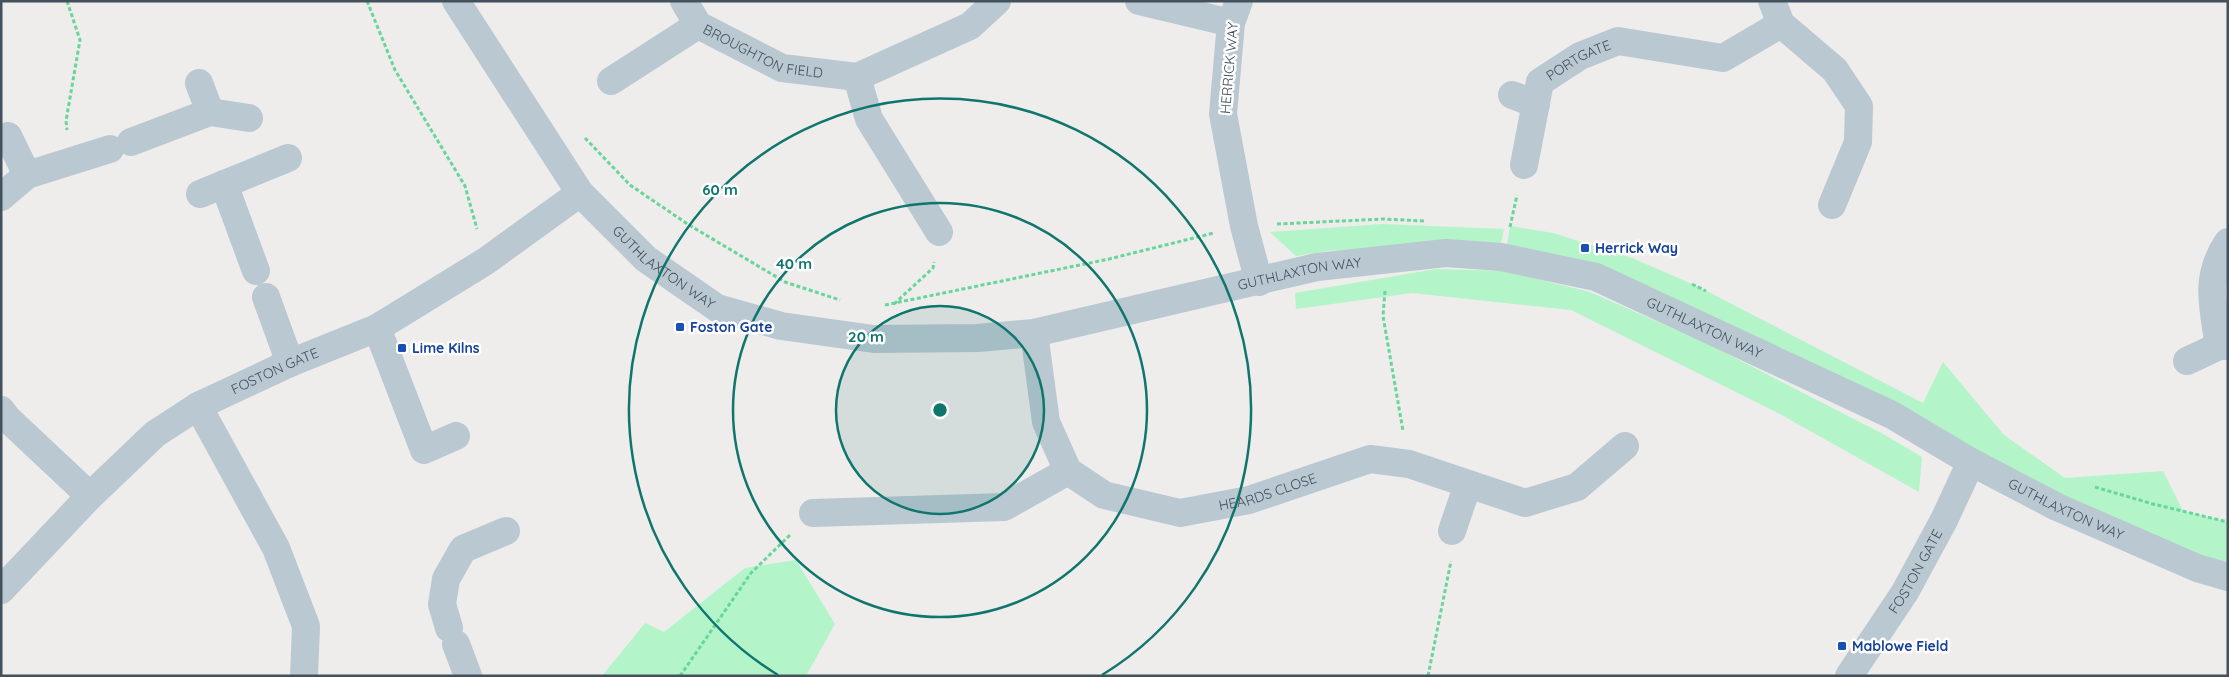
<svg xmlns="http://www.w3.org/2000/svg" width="2229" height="677" font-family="Quicksand,sans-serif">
<rect width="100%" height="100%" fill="#efecec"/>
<path fill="#b3f4c8" d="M1382,224L1504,229L1499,252L1452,243L1327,251L1296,256L1270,232Z
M1510,226L1553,233L1632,258L1699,287L1923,403L1943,362L2004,435L2065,478L2163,471L2183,511L2228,522V577L1717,326L1505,258Z
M1436,269L1505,271L1590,292L1708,344L1883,434L1922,457L1919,492L1776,412L1571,310L1412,293L1296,309L1295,293Z
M796,560L835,624L806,676H602L645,623L664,632L745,568Z"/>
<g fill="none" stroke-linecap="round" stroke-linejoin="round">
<path stroke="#67d699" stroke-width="3" stroke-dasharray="4 2.5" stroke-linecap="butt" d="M67,1L80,40L66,121L67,130
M367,1L395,70L465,186L477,229
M585,138L630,185L689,225L785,282L840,300
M1277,224L1383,219L1425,221
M1510,227L1517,195
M1692,284L1706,291
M1385,291L1383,316L1403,431
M894,304L933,268L934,262
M885,305L1109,259L1214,233
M2095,487L2153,504L2228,522
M680,676L751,573L791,534
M1428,676L1451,561"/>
<g stroke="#bac8d1" stroke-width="28">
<path id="s1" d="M456,1L580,193L646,259L717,308L781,326L874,339L978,338L1034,333L1317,267L1446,253L1501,257L1596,277L1892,415L1971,462L2057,507L2197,568L2228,577"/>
<path id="s2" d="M684,1L698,25L782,68L857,77L970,26L997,1"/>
<path d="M1139,1L1231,23"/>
<path d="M1239,1L1231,23L1223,114L1244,226L1259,282"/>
<path d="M1772,1L1781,24L1835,70L1859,106L1858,142L1832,205"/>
<path d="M857,77L869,119L939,232"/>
<path d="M611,81L698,25"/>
<path d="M199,83L210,112L249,118"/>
<path d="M1512,95L1536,104"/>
<path d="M8,136L27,175"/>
<path d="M131,142L210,112"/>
<path id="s3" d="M1524,165L1540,82L1580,56L1618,41L1723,58L1781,24"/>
<path d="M224,184L256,271"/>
<path d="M200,194L288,158"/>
<path d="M1,197L27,175L110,149"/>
<path d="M266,297L290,363"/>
<path d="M377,328L424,450L456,436"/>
<path id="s4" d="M1034,333L1046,422L1068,471L1104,495L1180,513L1249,500L1370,459L1409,464L1525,503L1577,487L1625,446"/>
<path d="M2219,346C2213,307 2204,277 2228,242"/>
<path d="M2187,361L2219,346H2228"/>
<path d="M198,406L276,548L306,626L304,676"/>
<path d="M1,410L8,419L90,496"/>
<path d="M813,513L1004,507L1068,471"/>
<path d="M1452,531L1468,484"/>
<path id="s5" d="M1,590L90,496L155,434L198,406L290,363L377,328L486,261L580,193"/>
<path d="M449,628L442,604L446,579L463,549L506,531"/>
<path d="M456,644L468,676"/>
<path id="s6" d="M1849,676L1905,592L1944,520L1971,462"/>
</g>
</g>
<circle cx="940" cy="410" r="104" fill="#0f766e" fill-opacity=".12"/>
<g fill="none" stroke="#0f766e" stroke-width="2.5">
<circle cx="940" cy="410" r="104"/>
<circle cx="940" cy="410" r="207"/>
<path d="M778 675A311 311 0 1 1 1102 675"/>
</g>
<g fill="#1a4fb4" stroke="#fff" stroke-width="2">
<rect x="1580" y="243" width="10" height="10" rx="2.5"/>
<rect x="675" y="322" width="10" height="10" rx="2.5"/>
<rect x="397" y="343" width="10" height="10" rx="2.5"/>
<rect x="1837" y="641" width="10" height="10" rx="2.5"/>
</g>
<g text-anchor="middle" stroke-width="5" stroke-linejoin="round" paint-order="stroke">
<g font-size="14" fill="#42515c" stroke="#fff">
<text dy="5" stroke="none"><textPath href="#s2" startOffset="99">BROUGHTON FIELD</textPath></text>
<text dy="5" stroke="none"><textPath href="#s3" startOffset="129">PORTGATE</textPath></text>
<text transform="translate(1229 68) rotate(-85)" y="5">HERRICK WAY</text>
<text dy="5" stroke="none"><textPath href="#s1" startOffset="341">GUTHLAXTON WAY</textPath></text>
<text dy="5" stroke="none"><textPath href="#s1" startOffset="1001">GUTHLAXTON WAY</textPath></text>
<text dy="5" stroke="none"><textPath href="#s1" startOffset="1421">GUTHLAXTON WAY</textPath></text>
<text dy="5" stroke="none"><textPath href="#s5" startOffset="355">FOSTON GATE</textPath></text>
<text dy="5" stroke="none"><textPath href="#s4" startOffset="355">HEARDS CLOSE</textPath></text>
<text dy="5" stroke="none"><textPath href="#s1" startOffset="1826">GUTHLAXTON WAY</textPath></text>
<text dy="5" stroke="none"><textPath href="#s6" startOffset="124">FOSTON GATE</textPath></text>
</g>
<g font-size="14" font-weight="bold" fill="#164399" stroke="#fff" text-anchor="start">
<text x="1595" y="253">Herrick Way</text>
<text x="690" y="332">Foston Gate</text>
<text x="412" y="353">Lime Kilns</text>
<text x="1852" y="651">Mablowe Field</text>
</g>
</g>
<circle cx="940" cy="410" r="8" fill="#0f766e" stroke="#fff" stroke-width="2.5"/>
<g font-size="15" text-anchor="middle" font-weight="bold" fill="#0f766e" stroke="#fff" stroke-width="5" stroke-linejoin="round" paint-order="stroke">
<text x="720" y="195">60 m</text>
<text x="794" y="269">40 m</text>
<text x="866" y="342">20 m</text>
</g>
<rect width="2229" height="677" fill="none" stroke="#42515c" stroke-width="5"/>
</svg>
